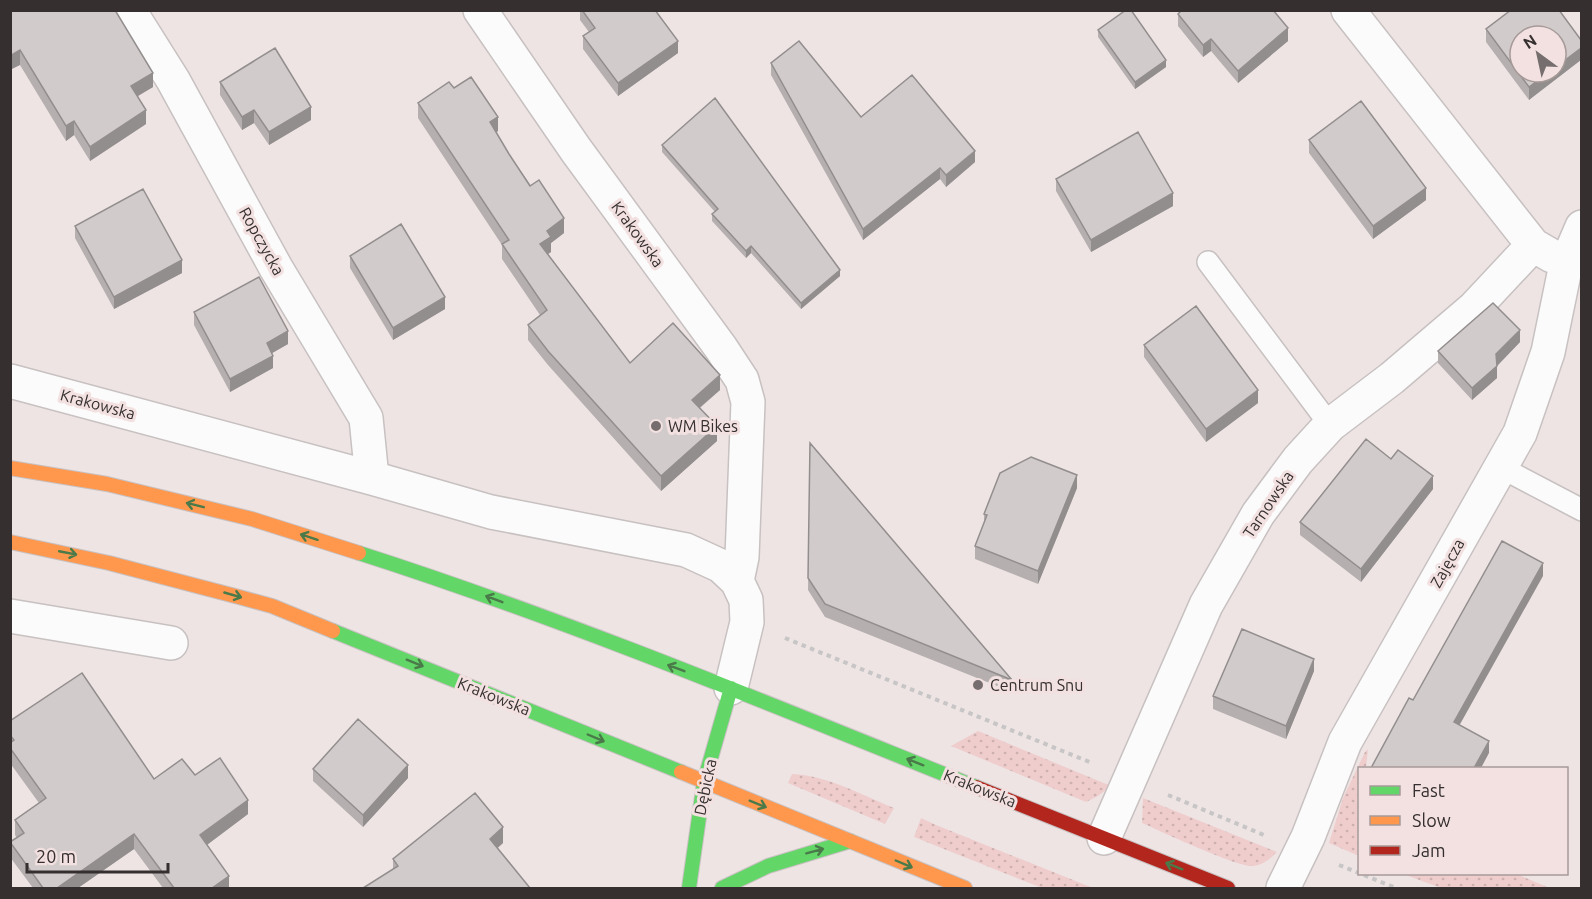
<svg xmlns="http://www.w3.org/2000/svg" width="1592" height="899" font-family="Ubuntu,sans-serif">
<defs>
<pattern id="grass-dots" width="8" height="8" patternUnits="userSpaceOnUse" patternTransform="scale(1.5)"><rect width="8" height="8" fill="#efcdcd"/><path d="M2 2h.1M6 6h.1" fill="none" stroke="#ceb0b0" stroke-width="1.8" stroke-linecap="round"/></pattern>
</defs>
<rect width="100%" height="100%" fill="#eee4e4"/>
<path fill="url(#grass-dots)" d="M978,731L1111,786L1098,796L1086,802L951,746Z
M1368,749L1366,768H1360L1359,856L1329,843L1343,798L1365,752Z
M792,774C827,775 861,795 894,808L885,824L788,783Z
M1143,798L1277,852C1270,859 1263,865 1253,866C1239,868 1160,831 1142,823Z
M921,818L936,825L1093,888H1042L914,837Z
M1403,874H1516L1550,888H1441Z"/>
<g fill="none" stroke-linecap="round" stroke-linejoin="round">
<g stroke="#c8c1c1" stroke-width="24">
<path id="lane" d="M1208,262L1330,425
M1500,467L1582,510"/>
</g>
<g stroke="#c8c1c1" stroke-width="36">
<path id="street" d="M129,10L173,80L276,268L366,418L372,478
M480,10L576,150L721,348L742,380L748,402L742,557L737,581
M1348,10L1533,245L1552,256
M10,381L372,478L491,512L686,550L721,566L737,581L746,600L747,622L731,688
M10,616L171,643
M1104,838L1206,605L1258,514L1298,460L1330,425L1392,378L1474,308L1533,245
M1283,888L1308,837L1345,742L1520,433L1548,352L1566,264L1582,227"/>
</g>
<g stroke="#c8c1c1" stroke-width="16">
<path id="fast" d="M359,553C568,620 772,705 976,787
M333,631L681,772
M689,888L704,782L731,688
M722,888L768,866L850,841"/>
</g>
<g stroke="#c8c1c1" stroke-width="16">
<path id="slow" d="M10,468L107,484L252,519L359,553
M10,542L109,563L239,597L272,606L333,631
M681,772L965,888"/>
</g>
<g stroke="#c8c1c1" stroke-width="16">
<path id="jam" d="M976,787L1228,888"/>
</g>
<path stroke="#c7c5c5" stroke-width="4" stroke-dasharray="4.5 4.5" stroke-linecap="butt" d="M785,638L1092,763
M1168,795L1264,835
M1339,865L1396,888"/>
<use href="#lane" stroke="#fcfbfb" stroke-width="21"/>
<use href="#street" stroke="#fcfbfb" stroke-width="33"/>
<use href="#fast" stroke="#63d668" stroke-width="14"/>
<use href="#slow" stroke="#ff974d" stroke-width="14"/>
<use href="#jam" stroke="#b3261e" stroke-width="14"/>
</g>
<path fill="#b5afaf" d="M10,10L153,87L138,96L146,124L90,161L74,135L66,141L20,65Z
M580,10H655L678,53L618,96L583,49V36L589,32L580,20Z
M1178,14L1288,41L1238,83L1211,51L1203,57L1178,26Z
M1486,29L1581,40L1529,100L1486,42Z
M1098,30L1166,67L1135,89L1098,37Z
M771,63L861,117L975,162L946,187L940,179L863,240L771,75Z
M220,82L311,120L269,145L254,123L242,130L220,95Z
M454,88L498,131L496,132L509,154L564,233L551,243V252L548,254L630,363L720,390L700,408L717,441L661,491L548,365L528,340V325L540,315L502,259V245L418,118V103Z
M1309,140L1426,200L1373,239L1309,153Z
M662,145L840,276L801,309L751,253L746,258L712,221V214L715,212L662,152Z
M1056,179L1173,206L1091,252L1056,191Z
M75,226L182,273L114,309L75,238Z
M350,256L445,309L393,340L350,268Z
M194,312L288,344L272,353L273,368L230,392L194,325Z
M1520,342L1497,366V378L1472,400L1438,363V351Z
M1144,345L1258,403L1206,442L1144,357Z
M810,443L1012,680V692L825,617L808,590Z
M1391,459L1433,489L1361,582L1300,535V522Z
M1077,488L1038,584L975,559V546L984,523V514Z
M1314,671L1286,739L1213,709V696Z
M10,721L154,779L195,775L248,814L207,845L229,888H163L134,849L78,888H33L10,857V842L17,838L15,835V820L39,803L10,763Z
M313,769L408,778L363,827L313,781Z
M503,843L497,848L393,869V859Z"/>
<path fill="#938e8e" d="M1288,28V41L1238,83V71Z
M1211,39V51L1203,57V45Z
M678,41V53L618,96V83Z
M1581,48V60L1529,100V87L1549,72H1556V67Z
M20,50V65L10,70V56Z
M1166,60V67L1135,89V82Z
M153,73V87L131,100V86Z
M311,107V120L269,145V132Z
M146,110V124L90,161V147Z
M254,110V123L242,130V117Z
M498,117V131L490,137V122Z
M74,121V135L66,141V126Z
M975,151V162L946,187V175Z
M940,168V179L863,240V229Z
M1426,188V200L1373,239V226Z
M1173,193V206L1091,252V240Z
M564,218V233L551,243V252L540,259V244L547,231Z
M751,246V253L746,258V251Z
M182,260V273L114,309V297Z
M840,270V276L801,309V303Z
M445,297V309L393,340V328Z
M1520,330V342L1497,366V378L1472,400V388L1496,354Z
M288,331V344L267,356V343Z
M273,356V368L230,392V379Z
M720,375V390L692,414V400Z
M1258,390V403L1206,442V429Z
M717,426V441L661,491V476Z
M1077,475V488L1038,584V571Z
M1433,476V489L1361,582V569Z
M1543,563V576L1454,735V722Z
M1314,659V671L1286,739V726Z
M1489,741V753L1481,768H1474Z
M408,765V778L363,827V815Z
M248,800V814L200,850V835Z
M503,827V843L490,855V839Z
M134,834V849L78,888H57Z
M229,876V888H212Z"/>
<path fill="#d2cbcb" stroke="#938e8e" stroke-width="1.5" d="M10,10H115L153,73L131,86L146,110L90,147L74,121L66,126L20,50L10,56Z
M582,10H655L678,41L618,83L583,36L595,28Z
M1126,10H1131L1166,60L1135,82L1098,30Z
M1182,10H1273L1288,28L1238,71L1211,39L1203,45L1178,14Z
M1511,10H1559L1581,40V48L1556,67V36H1520V72H1549L1529,87L1486,29Z
M799,41L861,117L912,75L975,151L946,175L940,168L863,229L771,63Z
M275,48L311,107L269,132L254,110L242,117L220,82Z
M471,77L498,117L490,122L509,154L530,186L539,180L564,218L547,231L551,237L540,244L630,363L673,323L720,375L692,400L717,426L661,476L548,351L528,325L547,310L502,244L509,240L418,103L449,82L454,88Z
M715,98L840,270L801,303L751,246L746,251L712,214L718,209L662,145Z
M1361,101L1426,188L1373,226L1309,140Z
M1138,132L1173,193L1091,240L1056,179Z
M143,189L182,260L114,297L75,226Z
M401,224L445,297L393,328L350,256Z
M259,277L288,331L267,343L273,356L230,379L194,312Z
M1493,303L1520,330L1496,354L1497,366L1472,388L1438,351Z
M1196,306L1258,390L1206,429L1144,345Z
M1366,439L1391,459L1398,450L1433,476L1361,569L1300,522Z
M810,443L1012,680L825,604L808,578Z
M1031,457L1077,475L1038,571L975,546L987,515L984,514L1000,473Z
M1502,541L1543,563L1454,722L1489,741L1474,768H1371L1409,698L1413,700Z
M1242,629L1314,659L1286,726L1213,696Z
M82,673L154,779L182,759L195,775L220,758L248,800L200,835L229,876L212,888H174L134,834L57,888H43L10,842L24,833L15,820L46,798L10,748V743L14,740L10,735V721Z
M358,719L408,765L363,815L313,769Z
M475,793L503,827L490,839L530,888H363L398,866L393,859Z"/>
<defs><path id="oneway-shaft" d="M-6 0H5M1.5-3L5.5 0L1.5 3" fill="none" stroke-width="1.6" stroke-linecap="round" stroke-linejoin="round" transform="scale(1.5)"/></defs>
<g stroke="#4a7a49">
<use href="#oneway-shaft" transform="translate(195 505) rotate(-166)"/>
<use href="#oneway-shaft" transform="translate(309 537) rotate(-162)"/>
<use href="#oneway-shaft" transform="translate(68 553) rotate(11)"/>
<use href="#oneway-shaft" transform="translate(233 595) rotate(16)"/>
<use href="#oneway-shaft" transform="translate(494 599) rotate(-159)"/>
<use href="#oneway-shaft" transform="translate(415 663) rotate(22)"/>
<use href="#oneway-shaft" transform="translate(676 668) rotate(-159)"/>
<use href="#oneway-shaft" transform="translate(596 738) rotate(23)"/>
<use href="#oneway-shaft" transform="translate(915 762) rotate(-158)"/>
<use href="#oneway-shaft" transform="translate(758 804) rotate(22)"/>
<use href="#oneway-shaft" transform="translate(815 851) rotate(-15)"/>
<use href="#oneway-shaft" transform="translate(904 864) rotate(23)"/>
<use href="#oneway-shaft" transform="translate(1174 866) rotate(-158)"/>
</g>
<g fill="#766e6e" stroke="#f2e1e0" stroke-width="2">
<circle cx="656" cy="426" r="6"/>
<circle cx="978" cy="685" r="6"/>
</g>
<g text-anchor="middle" stroke-width="6" stroke-linejoin="round" paint-order="stroke">
<g font-size="16" fill="#352f2f" stroke="#f2e1e0">
<text transform="translate(638 234) rotate(54)" y="6">Krakowska</text>
<text transform="translate(262 241) rotate(61)" y="6">Ropczycka</text>
<text transform="translate(98 404) rotate(15)" y="6">Krakowska</text>
<text transform="translate(1268 504) rotate(-56)" y="6">Tarnowska</text>
<text transform="translate(1447 563) rotate(-61)" y="6">Zajęcza</text>
<text transform="translate(494 696) rotate(22)" y="6">Krakowska</text>
<text transform="translate(705 787) rotate(-78)" y="6">Dębicka</text>
<text transform="translate(980 788) rotate(22)" y="6">Krakowska</text>
</g>
<g font-size="16" fill="#352f2f" stroke="#f2e1e0" text-anchor="start">
<text x="668" y="432">WM Bikes</text>
<text x="990" y="691">Centrum Snu</text>
</g>
</g>
<rect width="1592" height="899" fill="none" stroke="#352f2f" stroke-width="24"/>
<rect x="1358" y="767" width="210" height="108" fill="#f2e1e0" stroke="#a69a99" stroke-width="1.5"/>
<rect x="1370" y="786" width="30" height="9" fill="#63d668" stroke="#a69a99" stroke-width="1.5"/>
<text x="1412" y="797" font-size="18" fill="#352f2f">Fast</text>
<rect x="1370" y="816" width="30" height="9" fill="#ff974d" stroke="#a69a99" stroke-width="1.5"/>
<text x="1412" y="827" font-size="18" fill="#352f2f">Slow</text>
<rect x="1370" y="846" width="30" height="9" fill="#b3261e" stroke="#a69a99" stroke-width="1.5"/>
<text x="1412" y="857" font-size="18" fill="#352f2f">Jam</text>
<g transform="translate(1538 54) rotate(327)"><circle r="28" fill="#f2e1e0" stroke="#a69a99" stroke-width="1.5"/>
<path d="M0-4.5L10 22L0 15L-10 22Z" fill="#766e6e"/>
<text y="-9" font-size="16" font-weight="bold" text-anchor="middle" fill="#352f2f">N</text>
</g>
<path d="M27 863v9h141v-9" fill="none" stroke="#352f2f" stroke-width="3"/>
<text x="36" y="863" font-size="18" fill="#352f2f" stroke="#f2e1e0" stroke-width="4.5" paint-order="stroke">20 m</text>
</svg>
